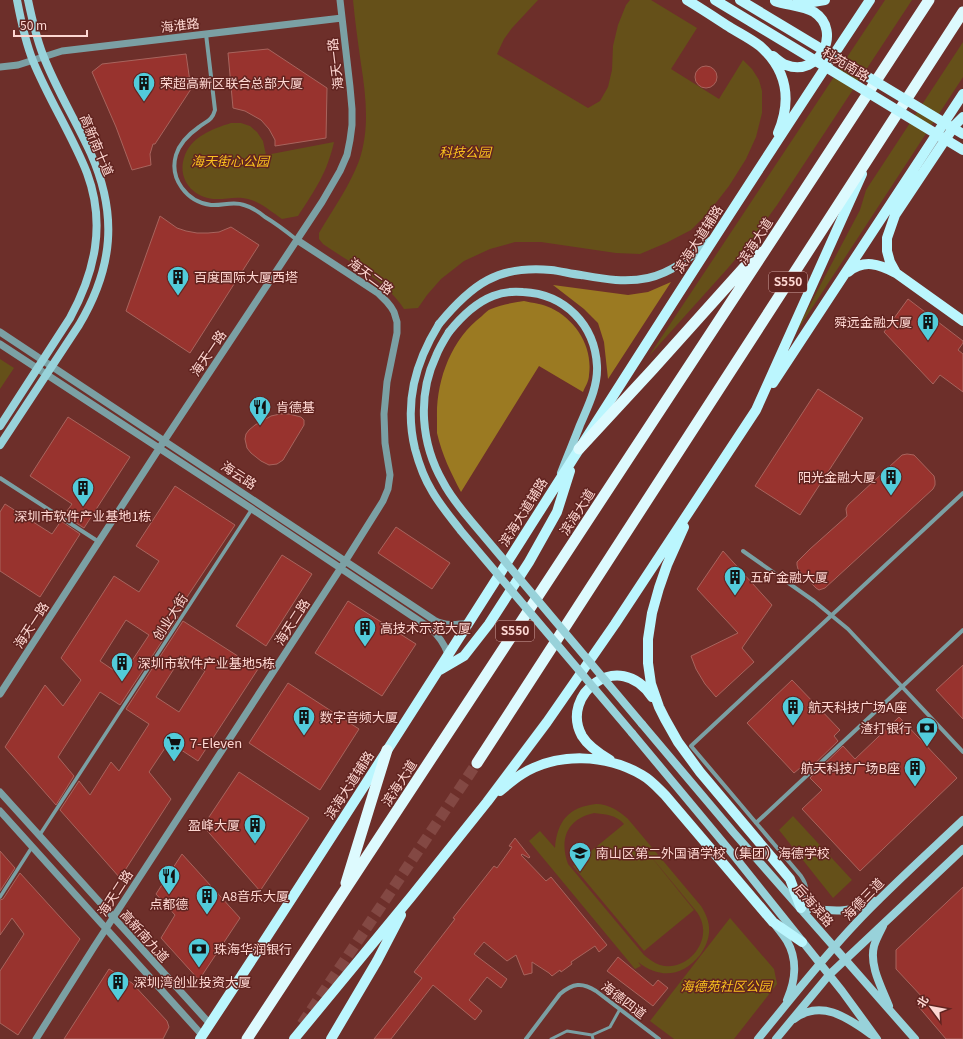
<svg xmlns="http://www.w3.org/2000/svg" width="963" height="1039" font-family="Georgia,'Noto Sans SC',serif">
<rect width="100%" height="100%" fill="#6d2f2a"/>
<path fill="#655019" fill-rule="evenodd" d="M353,0H538L512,28L504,39L497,54L588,108L600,101L608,87L612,70L613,46L618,25L626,5L630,0H651L697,28L671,69L719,99L743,60L752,69L759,80L762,91V113L756,137L746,159L729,186L708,213L691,230L666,243L640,254L616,253L541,242H515L490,249L464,261L441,279L427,295L418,308L404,309C386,280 350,263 323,244L319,239V233C333,209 349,187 359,161C370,129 366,96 361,64C358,43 355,21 353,0Z
M885,0H912L777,205L751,241L728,268L649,356Z
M963,42V77L793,337L860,210L866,190Z
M231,123H241L250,126L257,132L263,141L266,155L334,142C327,173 315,190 298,216L282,219C272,212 261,202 248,199C237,196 228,199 217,199C195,199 177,181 184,158C190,137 212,129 231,123Z
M0,359L14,368L0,389Z
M596,804C609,804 619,811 628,819L701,906C712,923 712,938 700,955C682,977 660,979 638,962L641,966L635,969L529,841L540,831L555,848C557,821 569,807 596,804ZM594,813C604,814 617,815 624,824L573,866L644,951L694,910L644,848L696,911C701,917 704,926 703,934C701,954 680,971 660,965C654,963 649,959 644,955L568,864C559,839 567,819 594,813Z
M793,816L852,880L833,898L779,830Z
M730,918L774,969L777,984L734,1039H674L650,1021Z"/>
<path fill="#9b7a22" d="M671,282L608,379L604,342L598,323L584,309L553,285L628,295L648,292Z
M524,301C533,303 543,304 551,308C576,320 593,347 589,375C589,381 585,387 583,392L539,366L461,492C451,473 442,455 437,433C437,428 437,423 437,418C436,381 451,339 482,316C485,313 488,310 491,309C502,304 513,303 524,301Z"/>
<path fill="#98332e" stroke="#a8645d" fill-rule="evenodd" d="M268,49L327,88L326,138L275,146V140L269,129L261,120L245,111L233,108L228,53Z
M186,54L191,89L155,144H153L150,154L151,165L132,170L116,127L92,72L102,64Z
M695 77a11 11 0 1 1 22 0a11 11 0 1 1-22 0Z
M160,216L177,228L186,231L197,233H208L219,232L231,227L259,245L190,353L126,311Z
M908,299L963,341V343L958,350L963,354V392L940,375L933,384L884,332Z
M818,389L863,418L800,515L755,486Z
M280,414H289L301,417L304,420V425L283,460L277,464L269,465L261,461L251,453L247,448L245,439L246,434L249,430L255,425L271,416Z
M68,417L130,457L84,528L64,515L72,504L30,476Z
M907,454L914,455L934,476L935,481V485L933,489L825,588L819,590L816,588L798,569L797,565V562L810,549L847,516L846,509L848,505L902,455Z
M175,486L235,525L175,615L178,617L120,705L100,692L58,757L74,776L56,805L5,747L45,685L63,706L81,680L61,658L114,576L139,592L159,561L136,546ZM126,620L149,635L122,676L100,661Z
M5,504L52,534L61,521L80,534L40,597L0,571V512Z
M396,527L450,563L432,589L378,553Z
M723,551L772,605L742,648L754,662L716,697L705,684L696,669L691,656L738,633L697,589Z
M282,555L312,574L266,646L236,626Z
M348,601L416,644L382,696L315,653Z
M183,621L258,669L198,761L169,742L149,772L171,799L120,878L60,810L79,781L90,795L111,762L119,771L149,724L126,709ZM182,656L205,671L179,712L156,697Z
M963,665V719L936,690Z
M792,680L840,730L834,736L838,741L805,773L800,768L794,773L747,723Z
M288,683L359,729L320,790L249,743Z
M899,717L957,778L860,871L802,809L822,790L810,778L843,746L855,759Z
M239,772L309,818L260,891L203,826Z
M515,838L530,857L529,858L522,854L521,855L546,881L551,877L607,945L599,952L595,946L571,962L572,964L561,972L560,970L552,976L549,973L532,962V973L524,975L516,955L507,961L484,942L474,954L507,979L501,988L487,977L469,1000L482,1011L475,1020L433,985L391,1039H374L422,978L414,972L455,919L453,918L494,866L497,868L512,847L509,846Z
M0,851L15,868L0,891Z
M182,854L240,918L199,980L161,938L175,915L156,894Z
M20,873L80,939L18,1035L0,1023V971L24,934L12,918L0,935V900L3,899Z
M963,887V1039H946L918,1006L924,999L896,969V950Z
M618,957L653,986L658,980L668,988L653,1006L607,971Z
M109,969L132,983L167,1021L169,1027L163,1039H64Z"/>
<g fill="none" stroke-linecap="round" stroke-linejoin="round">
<path stroke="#834843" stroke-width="11" stroke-dasharray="11 5.5" stroke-linecap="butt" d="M302,1024L477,763"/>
<path stroke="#7ba0a4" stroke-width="3" d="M551,1039L567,1031L592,1035
M593,1039L592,1035L610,1027L620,1009"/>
<path stroke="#7ba0a4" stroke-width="3.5" d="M39,836L252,509
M0,897L32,847"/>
<path stroke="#7ba0a4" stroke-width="4" d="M206,34L215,110C212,121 206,121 199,127C189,134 180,142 176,155C169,179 187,202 211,205C222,206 233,201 244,205C252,207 259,212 265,217C277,224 287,232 297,240
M0,478L99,542
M743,551L814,601L848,629L963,752
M756,823L963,630
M802,904C806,891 809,888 801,876L691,746L963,493
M526,1039L560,994C573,983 582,982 596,991L659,1039"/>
<path stroke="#7ba0a4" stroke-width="7" d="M0,67L18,65L62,51L342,18
M0,332L434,620C445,626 456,625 468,623
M0,344L252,509L430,628C439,636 444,643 448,654
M0,694L164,441L322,202L340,171L347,155L350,140L352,125V109L350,87L340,0
M0,792L210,1024
M0,811L202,1035
M36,1039L94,947L346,560L383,501L388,489L390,475L385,443L384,414L387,382L397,333V322L394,312L391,307L387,302L378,293L297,240"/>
<path stroke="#98d2da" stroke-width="8" d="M439,324C472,284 498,265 551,270C561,271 571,274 581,275C604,279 625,283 648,278C672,273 692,256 710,241
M449,332C461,317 475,303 493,296C503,292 513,291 523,292C565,294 595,325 597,366C598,387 588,406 580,425C574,441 567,457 561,473
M0,426L70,318C95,272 106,224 87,173C72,135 49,100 33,61C25,41 21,21 17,0
M0,445L79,325C113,268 118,215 91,154C76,121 56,89 43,55C36,37 32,19 28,0
M642,724L734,833L915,1039
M632,733L731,852L842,991L877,1039
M801,908C827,910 849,915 874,901
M776,926C780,931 784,936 787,941C798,960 795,982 787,1000
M883,926C880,932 876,939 874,946C869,966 882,988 889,1006
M794,1019C822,998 849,1019 872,1035
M758,1039C790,1000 821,960 856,923C890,887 927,854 963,820
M776,1039L829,975L963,849"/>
<path stroke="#bbf6fe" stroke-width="10" d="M687,0C702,9 717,19 731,28C741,34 751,39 760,46C787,70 792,100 778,133
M797,3L813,2L825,0
M773,56C777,59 781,63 786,65C819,78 843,31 814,12C804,6 786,5 775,1
M848,272C864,259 879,264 896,273L963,321
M896,273L890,262L887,251V238L895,215L955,125L963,117
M773,383L963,94
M684,527L667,565L659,588L652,613L648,639V663L651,684L659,707L665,719L678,742L700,772L790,879L801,908
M440,670L464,656L489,624L529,562L557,512L570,471
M610,760C600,754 588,746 582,736C559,695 619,647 652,697
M500,791C507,785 514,779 522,774C558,752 606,754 642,775C651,780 658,788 665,795L773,922L802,942
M200,1039C427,695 642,343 870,0
M294,1039L411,897L487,802L547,722L615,624L756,410L862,174
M331,1039L377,961L401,915"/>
<path stroke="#ddfafe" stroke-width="11" d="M579,449L653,369L758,252
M477,763L963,12
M346,883L387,750
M247,1039L783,223L929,0"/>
<path stroke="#98d2da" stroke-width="8" d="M439,324C415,363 404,403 415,449C419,464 424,478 432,491C440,505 451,518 461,531L632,733
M449,332C444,340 439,348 436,356C417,396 421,444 443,482C450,496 461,509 471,521L642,724"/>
<path stroke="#bbf6fe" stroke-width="10" d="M715,0L963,150
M740,0L963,134"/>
</g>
<defs>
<g id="building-pin" transform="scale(1.15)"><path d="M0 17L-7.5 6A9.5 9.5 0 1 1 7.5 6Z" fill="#52cbda" stroke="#612420"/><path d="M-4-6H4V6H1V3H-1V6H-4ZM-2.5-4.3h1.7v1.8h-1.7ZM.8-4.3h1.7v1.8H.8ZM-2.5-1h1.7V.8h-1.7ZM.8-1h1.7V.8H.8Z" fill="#111"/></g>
<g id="restaurant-pin" transform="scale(1.15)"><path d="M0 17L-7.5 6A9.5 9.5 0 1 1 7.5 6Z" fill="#52cbda" stroke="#612420"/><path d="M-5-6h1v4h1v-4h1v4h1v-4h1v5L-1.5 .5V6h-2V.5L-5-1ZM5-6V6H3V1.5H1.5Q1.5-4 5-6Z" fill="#111"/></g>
<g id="bank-pin" transform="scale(1.15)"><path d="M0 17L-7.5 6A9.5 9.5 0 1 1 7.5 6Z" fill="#52cbda" stroke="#612420"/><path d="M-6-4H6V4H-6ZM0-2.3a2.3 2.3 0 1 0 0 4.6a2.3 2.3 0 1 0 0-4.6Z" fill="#111"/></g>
<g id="supermarket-pin" transform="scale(1.15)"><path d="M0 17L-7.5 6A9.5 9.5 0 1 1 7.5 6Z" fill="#52cbda" stroke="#612420"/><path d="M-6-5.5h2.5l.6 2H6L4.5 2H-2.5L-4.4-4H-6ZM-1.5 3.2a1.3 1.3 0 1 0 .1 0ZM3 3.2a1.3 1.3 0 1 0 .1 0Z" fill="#111"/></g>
<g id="school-pin" transform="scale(1.15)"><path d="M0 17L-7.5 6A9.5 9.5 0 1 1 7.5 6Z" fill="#52cbda" stroke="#612420"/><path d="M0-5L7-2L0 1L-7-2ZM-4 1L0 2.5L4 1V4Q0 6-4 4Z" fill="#111"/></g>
</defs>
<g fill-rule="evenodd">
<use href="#building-pin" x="144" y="83"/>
<use href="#building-pin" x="178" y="277"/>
<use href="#building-pin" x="928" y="322"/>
<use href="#restaurant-pin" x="260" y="407"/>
<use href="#building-pin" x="891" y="477"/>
<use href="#building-pin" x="83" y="488"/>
<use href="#building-pin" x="735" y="577"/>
<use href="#building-pin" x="365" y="628"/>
<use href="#building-pin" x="122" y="663"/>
<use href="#building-pin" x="793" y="707"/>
<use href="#building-pin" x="304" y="717"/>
<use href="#bank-pin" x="927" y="728"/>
<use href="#supermarket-pin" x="174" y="743"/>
<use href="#building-pin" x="915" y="768"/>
<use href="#building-pin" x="255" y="825"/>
<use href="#school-pin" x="580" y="853"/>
<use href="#restaurant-pin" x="169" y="876"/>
<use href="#building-pin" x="207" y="896"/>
<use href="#bank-pin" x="199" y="949"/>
<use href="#building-pin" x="118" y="982"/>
</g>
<g text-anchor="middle" stroke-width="3" stroke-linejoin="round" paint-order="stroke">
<g fill="#612420" stroke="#cfa19d" stroke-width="1">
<rect x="769" y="272" width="38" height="20" rx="3"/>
<rect x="496" y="621" width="38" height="20" rx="3"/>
</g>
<g font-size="12" font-weight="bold" fill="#fed7d2">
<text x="788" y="286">S550</text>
<text x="515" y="635">S550</text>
</g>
<g font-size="13" fill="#fed7d2" stroke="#612420">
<text transform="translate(180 25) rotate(-7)" y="5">海淮路</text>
<text transform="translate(335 64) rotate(-97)" y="5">海天一路</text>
<text transform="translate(846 64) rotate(31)" y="5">科苑南路</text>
<text transform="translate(97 145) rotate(67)" y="5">高新南十道</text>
<text transform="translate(698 239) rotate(-57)" y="5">滨海大道辅路</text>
<text transform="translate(755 241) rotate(-57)" y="5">滨海大道</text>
<text transform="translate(371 276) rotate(36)" y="5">海天二路</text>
<text transform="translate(208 353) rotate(-56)" y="5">海天一路</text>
<text transform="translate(239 475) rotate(33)" y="5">海云路</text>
<text transform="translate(523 512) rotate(-58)" y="5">滨海大道辅路</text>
<text transform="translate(577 512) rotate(-57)" y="5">滨海大道</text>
<text transform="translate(170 617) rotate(-57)" y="5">创业大街</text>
<text transform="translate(292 622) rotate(-57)" y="5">海天二路</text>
<text transform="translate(31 625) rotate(-57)" y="5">海天一路</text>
<text transform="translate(399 783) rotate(-57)" y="5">滨海大道</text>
<text transform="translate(349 785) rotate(-57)" y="5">滨海大道辅路</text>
<text transform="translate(115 893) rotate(-57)" y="5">海天二路</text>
<text transform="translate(863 899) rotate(-46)" y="5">海德三道</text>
<text transform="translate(814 905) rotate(49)" y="5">后海滨路</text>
<text transform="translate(145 936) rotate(48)" y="5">高新南九道</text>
<text transform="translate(624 1000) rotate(37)" y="5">海德四道</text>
</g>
<g font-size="13" fill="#fed7d2" stroke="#612420" text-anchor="start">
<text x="160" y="88">荣超高新区联合总部大厦</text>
<text x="194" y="282">百度国际大厦西塔</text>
<text x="912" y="327" text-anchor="end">舜远金融大厦</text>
<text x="276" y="412">肯德基</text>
<text x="876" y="482" text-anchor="end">阳光金融大厦</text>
<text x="83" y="521" text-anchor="middle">深圳市软件产业基地1栋</text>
<text x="750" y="582">五矿金融大厦</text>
<text x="380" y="633">高技术示范大厦</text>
<text x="138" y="668">深圳市软件产业基地5栋</text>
<text x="808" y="712">航天科技广场A座</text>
<text x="320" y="722">数字音频大厦</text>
<text x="912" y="733" text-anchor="end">渣打银行</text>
<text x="190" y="748">7-Eleven</text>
<text x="900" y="773" text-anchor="end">航天科技广场B座</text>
<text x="240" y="830" text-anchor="end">盈峰大厦</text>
<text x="596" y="858">南山区第二外国语学校（集团）海德学校</text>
<text x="222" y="901">A8音乐大厦</text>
<text x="169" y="909" text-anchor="middle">点都德</text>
<text x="214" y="954">珠海华润银行</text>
<text x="134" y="987">深圳湾创业投资大厦</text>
</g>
<g font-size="13" font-style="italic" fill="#f9c11e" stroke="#612420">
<text x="465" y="157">科技公园</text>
<text x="230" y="166">海天街心公园</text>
<text x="726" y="991">海德苑社区公园</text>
</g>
</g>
<g transform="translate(931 1007) rotate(302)" stroke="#612420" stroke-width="3" paint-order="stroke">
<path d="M0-3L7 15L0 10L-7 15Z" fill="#fed7d2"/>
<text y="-6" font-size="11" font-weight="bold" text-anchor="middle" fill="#fed7d2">北</text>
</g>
<path d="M14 30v6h73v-6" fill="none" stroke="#fed7d2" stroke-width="2"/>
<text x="20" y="30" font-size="12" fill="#fed7d2" stroke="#612420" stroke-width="3" paint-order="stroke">50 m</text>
</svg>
